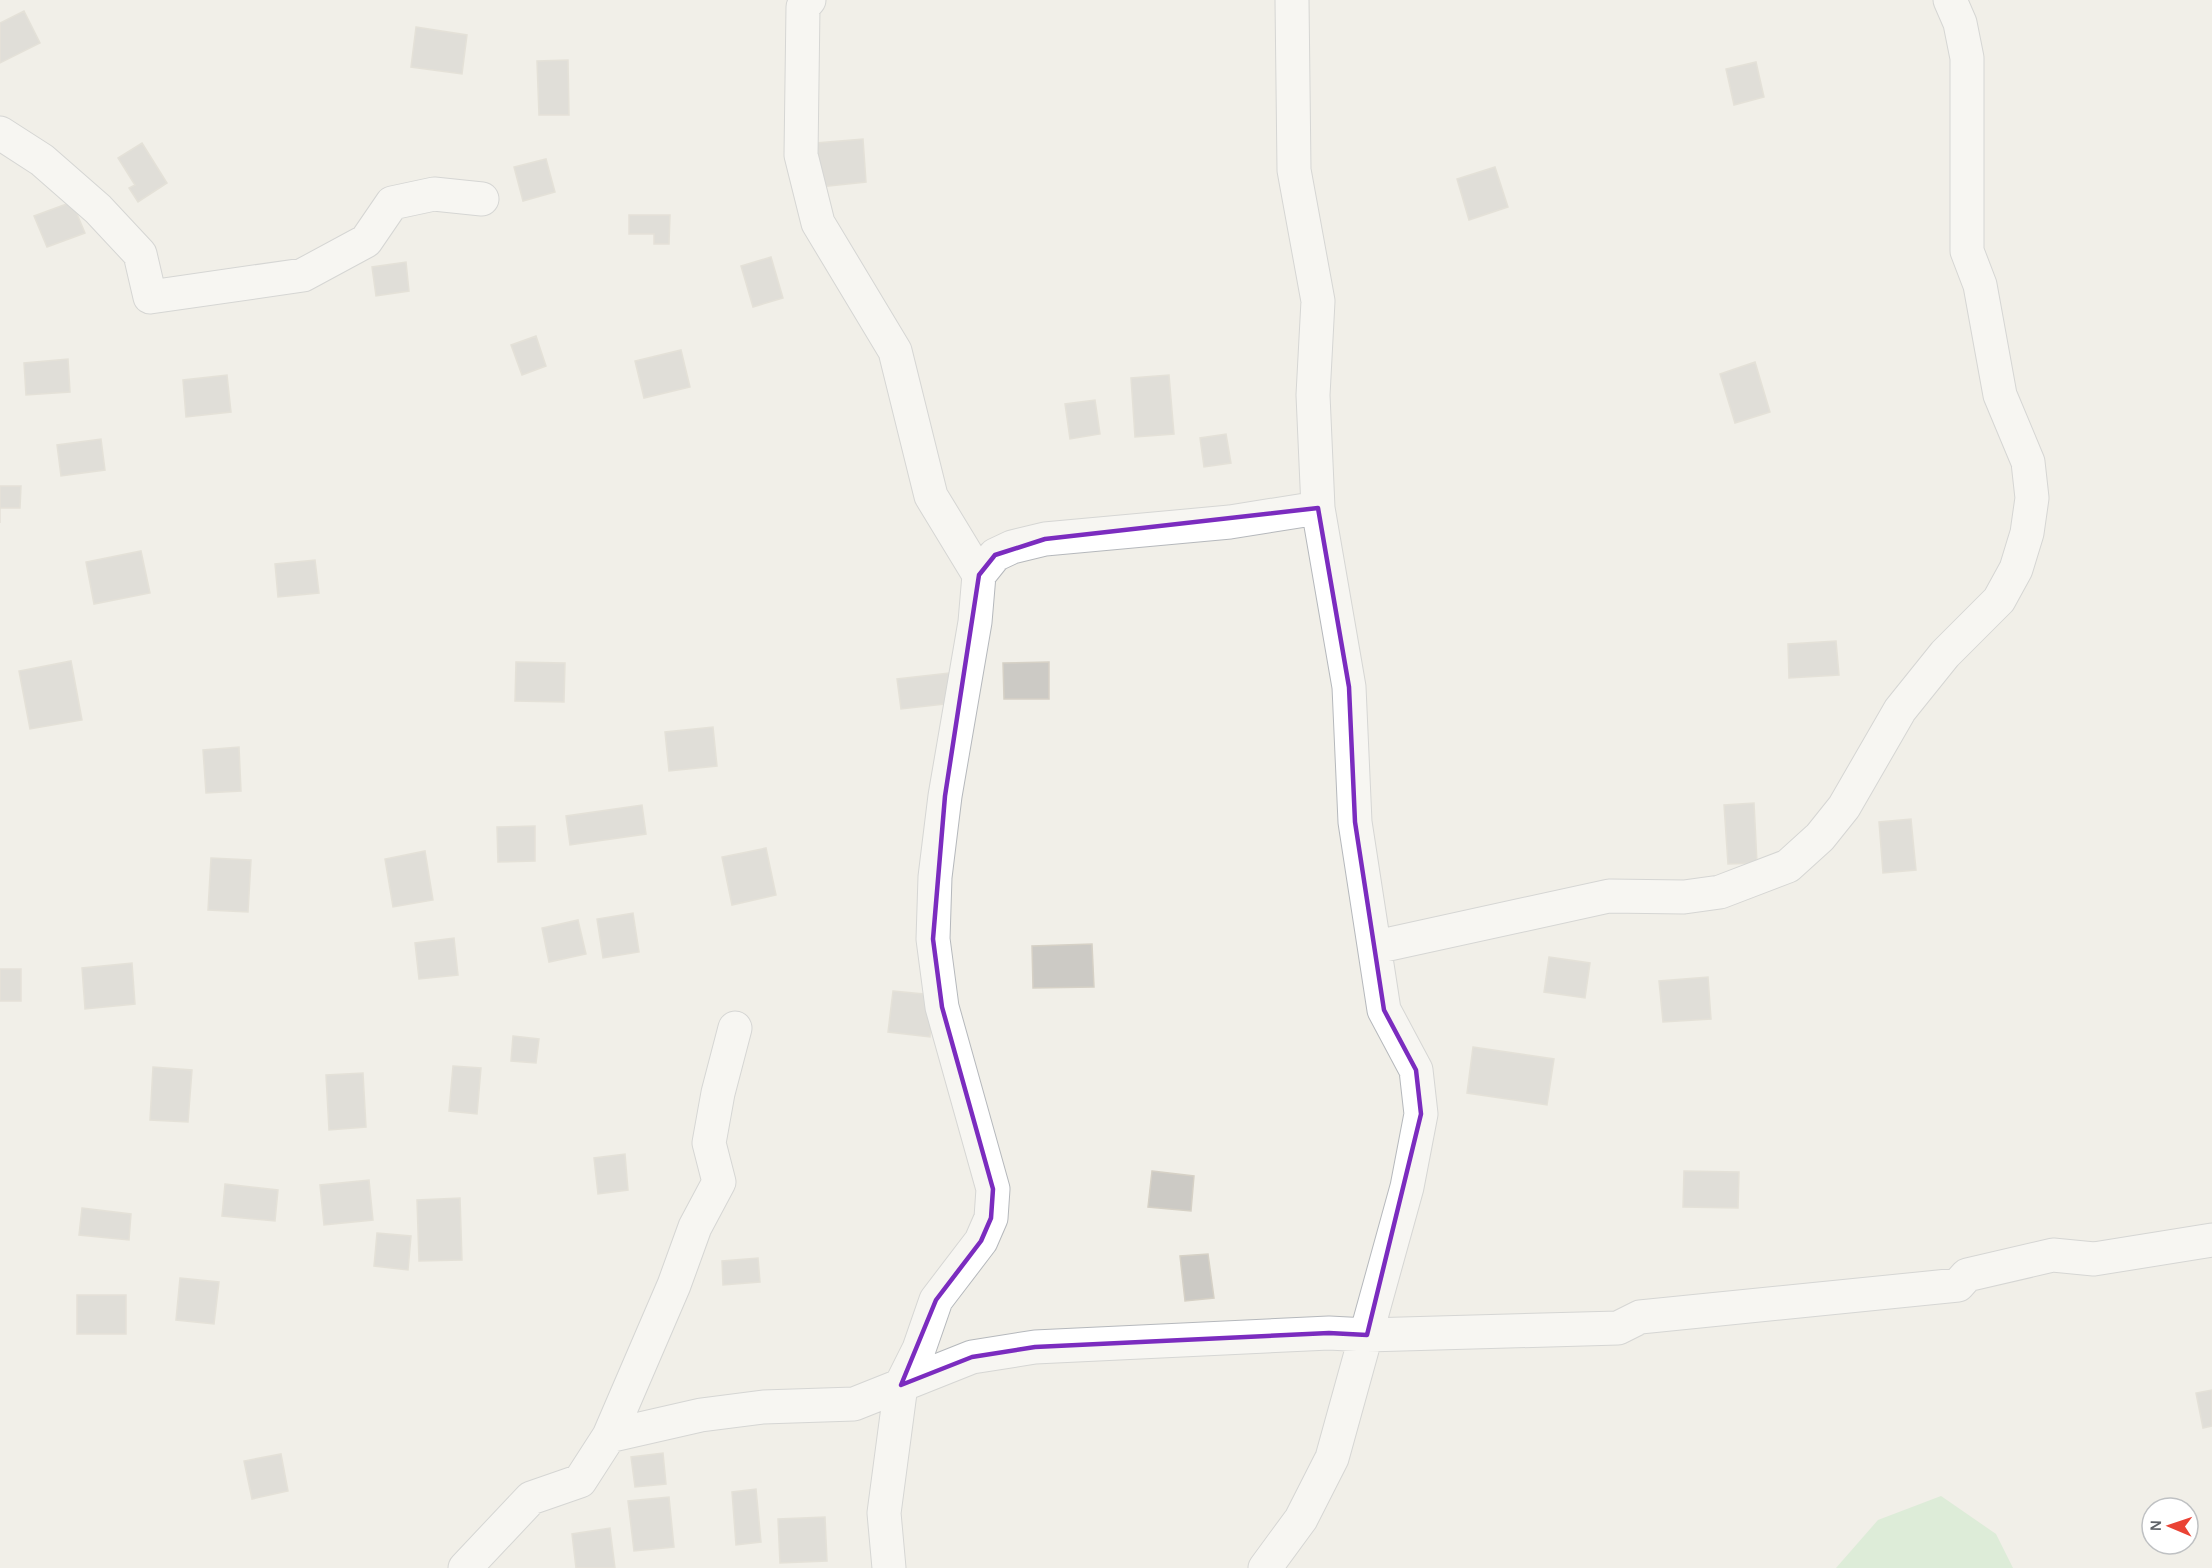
<svg xmlns="http://www.w3.org/2000/svg" width="2212" height="1568" font-family="Karla,sans-serif">
<rect width="100%" height="100%" fill="#f1efe8"/>
<path fill="#c5e8c5" d="M1941,1496L1996,1534L2013,1568H1836L1878,1520Z"/>
<path fill="#cccac5" stroke="#d6d1c6" stroke-width="1.5" d="M24,11L40,43L0,63V23Z
M416,27L467,35L462,74L411,67Z
M568,60L569,115H539L537,61Z
M1756,62L1764,97L1734,105L1726,69Z
M863,139L866,182L820,187L816,143Z
M142,143L167,183L138,202L129,188L135,185L118,158Z
M546,159L555,192L523,201L514,167Z
M1495,167L1508,207L1469,220L1457,179Z
M72,202L85,233L47,247L34,216Z
M629,215H670L669,244H654V234H629Z
M771,257L783,298L753,307L741,266Z
M406,262L409,291L376,296L372,267Z
M536,336L546,366L522,375L511,345Z
M681,350L690,387L644,398L635,361Z
M68,359L70,392L26,395L24,363Z
M1755,362L1770,412L1735,423L1720,374Z
M227,375L231,412L186,417L183,380Z
M1169,375L1174,434L1135,437L1131,378Z
M1095,400L1100,434L1070,439L1065,404Z
M1226,434L1231,463L1204,467L1200,438Z
M101,439L105,470L61,476L57,445Z
M0,486H21L20,508H0V523Z
M141,551L150,593L94,604L86,562Z
M315,560L319,593L278,597L275,564Z
M1836,641L1839,675L1789,678L1788,644Z
M71,661L82,720L30,729L19,671Z
M516,662L565,663L564,702L515,701Z
M1049,662V699H1004L1003,663Z
M949,673L953,703L901,709L897,679Z
M713,727L717,766L669,771L665,732Z
M239,747L241,791L206,793L203,750Z
M1754,803L1757,863L1728,864L1724,805Z
M642,805L646,834L570,845L566,816Z
M1911,819L1916,870L1883,873L1879,822Z
M535,826V861L498,862L497,827Z
M766,848L776,895L732,905L722,857Z
M425,851L433,900L393,907L385,859Z
M211,858L251,860L248,912L208,910Z
M633,913L639,952L603,958L597,919Z
M578,920L586,954L549,962L542,928Z
M454,938L458,975L419,979L415,943Z
M1092,944L1094,987L1033,988L1032,946Z
M1549,957L1590,963L1585,998L1544,992Z
M132,963L135,1004L85,1009L82,968Z
M0,969H21V1001H0Z
M1708,977L1711,1019L1663,1022L1659,981Z
M893,991L934,995L930,1037L888,1032Z
M513,1036L539,1039L536,1063L511,1061Z
M1473,1047L1554,1059L1547,1105L1467,1093Z
M453,1066L481,1068L477,1114L449,1111Z
M153,1067L192,1070L188,1122L150,1120Z
M363,1073L366,1127L329,1130L326,1075Z
M625,1154L628,1190L598,1194L594,1158Z
M1152,1171L1194,1176L1191,1211L1148,1207Z
M1684,1171L1739,1172L1738,1208L1683,1207Z
M369,1180L373,1220L324,1225L320,1185Z
M225,1184L278,1190L275,1221L222,1216Z
M460,1198L462,1260L419,1261L417,1200Z
M82,1208L131,1214L129,1240L79,1235Z
M377,1233L411,1236L408,1270L374,1266Z
M1208,1254L1214,1298L1185,1301L1180,1256Z
M758,1258L760,1282L723,1285L722,1261Z
M180,1278L219,1282L214,1324L176,1320Z
M77,1295H126V1334H77Z
M2212,1390V1426L2203,1428L2196,1393Z
M663,1453L666,1484L635,1487L631,1457Z
M281,1454L288,1491L252,1499L244,1461Z
M756,1489L761,1542L736,1545L732,1492Z
M669,1497L674,1547L634,1551L628,1501Z
M825,1517L827,1561L780,1563L778,1519Z
M610,1528L615,1568H576L572,1534Z"/>
<g fill="none" stroke-linecap="round" stroke-linejoin="round">
<g stroke="#b5b8bc" stroke-width="35">
<path id="minor" d="M809,0L803,7L801,155L818,223L895,351L931,496L979,575
M0,133L42,160L98,209L140,254L150,297L303,275L366,241L392,203L434,194L482,199
M1376,947L1609,896L1684,897L1720,892L1788,866L1820,837L1844,807L1900,710L1945,654L1999,600L2016,569L2027,533L2032,498L2028,462L2000,395L1980,285L1967,251V58L1960,23L1950,0
M609,1436L701,1415L763,1407L854,1404L972,1357L1035,1347L1329,1333L1367,1335L1618,1328L1640,1317L1958,1285L1967,1275L2053,1255L2094,1259L2212,1240
M465,1568L531,1498L580,1481L609,1436L674,1285L695,1227L719,1182L709,1143L718,1093L735,1028
M889,1568L884,1513L901,1385L919,1349L936,1300L981,1241L991,1218L993,1189L942,1007L933,939L935,877L945,796L975,622L979,575L995,555L1012,547L1045,539L1230,522L1318,508
M1265,1568L1301,1519L1332,1458L1407,1187L1421,1114L1416,1070L1384,1010L1355,822L1349,687L1318,508L1313,395L1318,301L1294,170L1292,0"/>
</g>
<use href="#minor" stroke="#fff" stroke-width="33"/>
</g>
<path d="M0 0H2212V1568H0ZM1318,508L1349,687L1355,822L1384,1010L1416,1070L1421,1114L1367,1335L1329,1333L1035,1347L972,1357L901,1385L936,1300L981,1241L991,1218L993,1189L942,1007L933,939L945,796L979,575L995,555L1045,539Z" fill="#f1efe8" fill-opacity=".55" fill-rule="evenodd"/>
<path fill="none" stroke="#7b2cbf" stroke-width="4.5" stroke-linejoin="round" d="M1318,508L1349,687L1355,822L1384,1010L1416,1070L1421,1114L1367,1335L1329,1333L1035,1347L972,1357L901,1385L936,1300L981,1241L991,1218L993,1189L942,1007L933,939L945,796L979,575L995,555L1045,539Z"/>
<g transform="translate(2170 1526) rotate(272)"><circle r="28" fill="#ffffff" stroke="#bfc1c3" stroke-width="1.5"/>
<path d="M0-4.5L10 22L0 15L-10 22Z" fill="#ea4335"/>
<text y="-9" font-size="16" font-weight="bold" text-anchor="middle" fill="#5f6368">N</text>
</g>
</svg>
